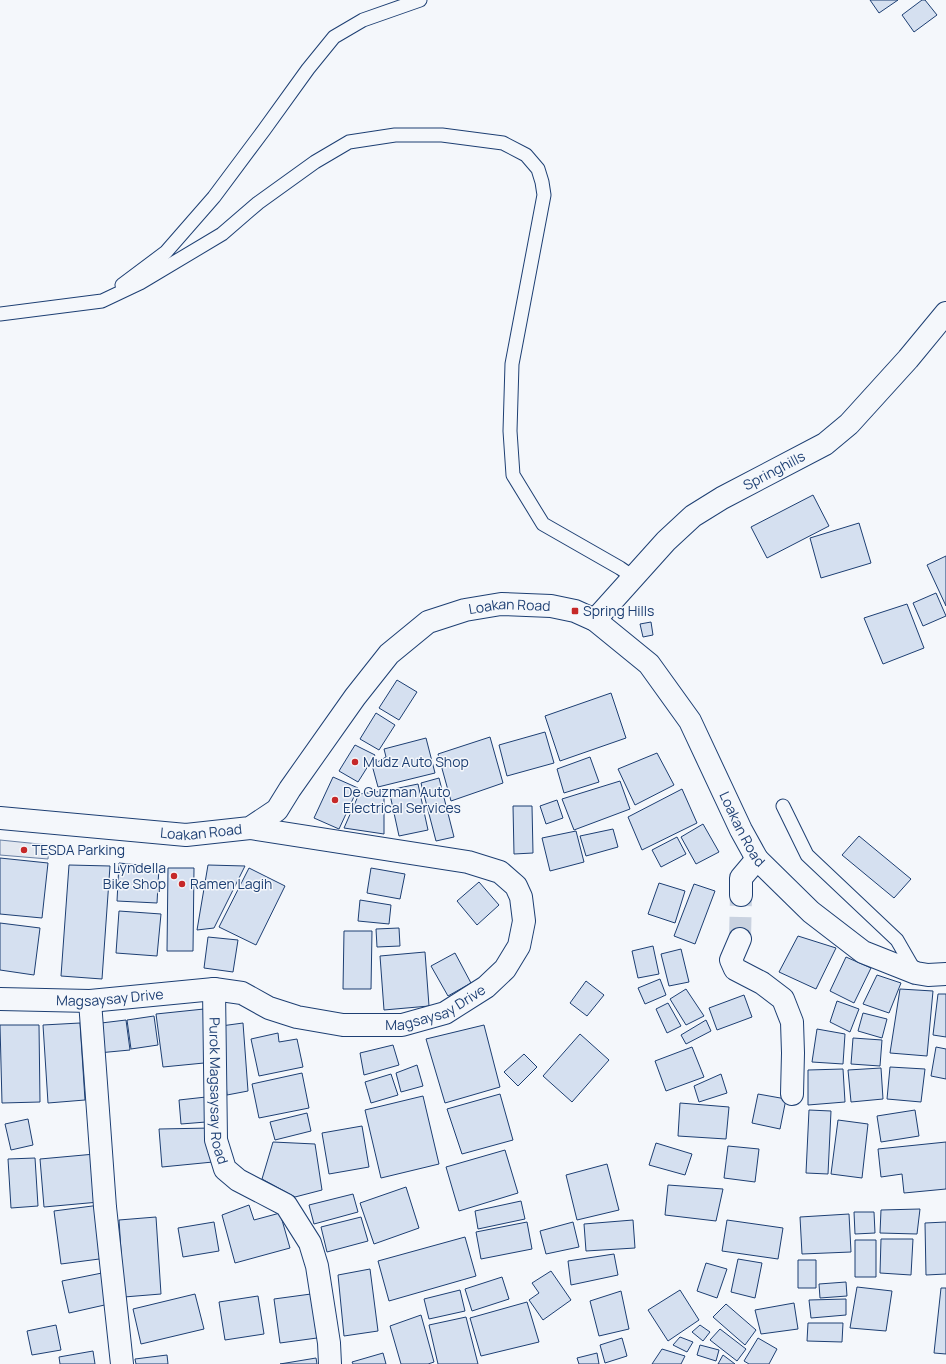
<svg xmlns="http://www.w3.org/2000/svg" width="946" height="1364" font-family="Manrope,sans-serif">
<rect width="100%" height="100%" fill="#f4f7fb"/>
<path fill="#e3e8f0" stroke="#687fa3" d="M0,840L49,845L48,859L0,855Z"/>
<path fill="#d5e0f0" stroke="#1d3f73" d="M870,0H898L879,13Z
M922,0H925L937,15L914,32L902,15Z
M813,495L829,526L767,558L751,527Z
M859,523L871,563L821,578L810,538Z
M946,556V606L927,565Z
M936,593L946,616L923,626L913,603Z
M907,604L924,648L883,664L864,618Z
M651,622L653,635L643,637L640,624Z
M397,680L417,692L399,720L379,708Z
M611,693L626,738L560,761L545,716Z
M376,713L395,725L379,750L360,739Z
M545,732L554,763L507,776L499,745Z
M490,737L503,783L451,801L438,754Z
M426,738L435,773L378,787L372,765L386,757L384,749Z
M355,745L375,755L358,782L339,771Z
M657,753L674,785L635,805L618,769Z
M590,757L599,782L564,793L557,769Z
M333,777L358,788L339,829L314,818Z
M439,778L454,837L436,841L421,783Z
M620,781L630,809L574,830L562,799Z
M418,784L428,830L399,836L389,790Z
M682,789L697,823L642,850L628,817Z
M384,791V834L344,828L359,794Z
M557,800L563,818L546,824L540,806Z
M513,806H532L533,853L514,854Z
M703,824L719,852L696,864L681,837Z
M613,829L618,847L586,856L580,836Z
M576,831L584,862L550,871L542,838Z
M859,836L911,879L894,898L842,855Z
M677,837L686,854L661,867L652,850Z
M0,858L48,863L42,918L0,914Z
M119,863L159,867L157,903L117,901Z
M69,865L110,866L102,979L61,976Z
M208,865L245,866L214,928L197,930Z
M168,868H194L193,951H167Z
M249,868L285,886L256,945L219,927Z
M371,868L405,874L400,899L367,893Z
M479,882L499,905L477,925L457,901Z
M659,883L685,891L675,923L648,914Z
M694,884L715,891L695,944L674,936Z
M360,900L391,905L389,924L358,921Z
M119,911L161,914L157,956L116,953Z
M0,923L40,928L34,975L0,970Z
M399,928L400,946L377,947L376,929Z
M344,931H372L371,989H343Z
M798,936L836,948L816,989L779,972Z
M208,937L238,940L233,972L204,968Z
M653,946L659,974L638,978L632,951Z
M681,949L689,982L669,986L661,954Z
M425,952L429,1006L384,1010L380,956Z
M455,953L471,983L448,996L431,966Z
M846,957L871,968L854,1003L830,991Z
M877,975L901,983L889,1013L863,1004Z
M660,979L666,995L645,1004L638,988Z
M586,981L604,995L587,1016L570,1003Z
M686,989L704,1016L686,1025L670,999Z
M900,989L933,991L927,1056L890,1053Z
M938,994H946V1037L933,1035Z
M744,995L752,1017L717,1030L709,1008Z
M837,1001L859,1009L850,1032L830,1022Z
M668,1003L681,1026L667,1033L656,1009Z
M204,1009V1063L163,1067L156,1014Z
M863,1013L887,1019L882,1038L858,1031Z
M154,1016L158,1045L131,1049L127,1020Z
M126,1020L130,1050L98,1053L93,1024Z
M706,1020L711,1031L686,1044L681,1035Z
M80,1023L85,1100L48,1103L43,1025Z
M243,1023L248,1091L227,1095L221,1026Z
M0,1025H39L40,1102L2,1103Z
M484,1025L500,1087L445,1103L426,1039Z
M817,1029L845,1034L843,1064L812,1062Z
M278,1033L279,1042L297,1039L303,1067L259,1076L251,1039Z
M580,1034L609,1060L572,1102L543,1076Z
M853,1038L882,1040L880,1066L851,1064Z
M393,1045L399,1065L364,1075L360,1053Z
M692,1047L704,1077L666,1091L655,1061Z
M936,1047L946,1049V1079L931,1076Z
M524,1054L537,1067L518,1086L504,1072Z
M417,1065L423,1086L401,1092L396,1073Z
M890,1067L925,1069L921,1102L887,1099Z
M881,1068L883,1099L851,1102L848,1070Z
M843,1069L845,1102L808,1105V1070Z
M302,1073L309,1108L259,1118L252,1084Z
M391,1074L398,1095L371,1103L365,1082Z
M721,1074L727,1093L699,1102L694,1086Z
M500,1094L513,1140L462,1154L447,1109Z
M758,1094L786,1099L780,1129L752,1123Z
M423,1096L439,1164L381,1178L365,1110Z
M206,1097V1122L181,1124L179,1100Z
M680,1103L729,1107L726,1139L678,1136Z
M809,1110L831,1111L828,1174L806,1173Z
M915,1110L919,1136L881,1142L877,1116Z
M307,1113L311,1131L275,1140L270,1122Z
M28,1119L33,1145L11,1150L5,1124Z
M838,1120L868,1124L862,1178L831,1174Z
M362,1126L369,1167L329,1174L322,1133Z
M211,1128L213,1162L162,1167L159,1129Z
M273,1142L315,1144L322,1190L295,1197L262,1179Z
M946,1142V1189L904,1193L902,1174L881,1177L878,1149Z
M656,1143L692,1154L685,1175L649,1165Z
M728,1146L759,1149L755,1182L724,1178Z
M505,1150L518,1193L459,1211L446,1167Z
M95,1154L99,1202L44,1207L40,1159Z
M35,1158L38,1206L11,1208L8,1159Z
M607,1164L619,1210L577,1220L566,1175Z
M668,1185L723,1189L716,1221L665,1215Z
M406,1187L419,1228L374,1244L360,1203Z
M353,1194L358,1212L314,1224L309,1205Z
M521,1201L525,1219L478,1229L475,1211Z
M100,1205L107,1258L61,1264L54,1211Z
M249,1205L254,1220L280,1213L290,1248L235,1263L222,1215Z
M920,1209L917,1234L880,1233L881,1210Z
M854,1212H874L875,1233L855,1234Z
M849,1214L851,1252L802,1254L800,1217Z
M156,1217L161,1294L124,1297L119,1220Z
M361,1217L368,1241L327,1252L321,1227Z
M633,1220L635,1248L586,1251L584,1224Z
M727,1220L783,1228L778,1259L722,1251Z
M214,1222L219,1251L183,1257L178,1228Z
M527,1222L532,1249L481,1259L476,1232Z
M573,1222L579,1247L546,1254L540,1231Z
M946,1222V1274L926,1275L925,1223Z
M465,1237L476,1276L389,1301L378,1261Z
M881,1239H913L911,1275L880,1273Z
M855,1240H876V1277H855Z
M614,1254L618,1275L571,1285L568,1261Z
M738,1259L762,1263L755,1298L731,1292Z
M798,1260H816V1288H798Z
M706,1263L727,1269L717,1298L697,1291Z
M370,1269L378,1331L344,1336L338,1275Z
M551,1271L571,1300L543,1320L529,1300L539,1293L532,1283Z
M102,1273L109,1304L69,1313L62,1281Z
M502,1277L509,1299L472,1311L465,1289Z
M846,1282L847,1296L820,1298L819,1284Z
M857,1287L892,1291L886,1331L850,1328Z
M941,1288H946V1354L934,1353Z
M460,1290L465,1311L429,1319L424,1299Z
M680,1290L699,1320L668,1341L648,1310Z
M621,1291L629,1329L599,1336L590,1301Z
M195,1294L204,1329L141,1344L133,1309Z
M311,1294L317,1338L280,1343L274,1299Z
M258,1296L264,1334L225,1340L219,1302Z
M846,1299V1315L811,1318L809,1300Z
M527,1302L539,1342L481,1356L470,1318Z
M794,1303L798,1329L761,1334L755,1310Z
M726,1304L756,1330L745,1345L713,1317Z
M421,1315L434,1362L428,1364H401L390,1326Z
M466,1317L478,1364H438L429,1325Z
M808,1323H843L842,1342L807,1341Z
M56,1325L61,1350L32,1355L27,1331Z
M700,1325L710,1332L703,1341L692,1332Z
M720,1329L746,1349L737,1361L710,1340Z
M680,1337L693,1342L687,1352L673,1345Z
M622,1338L627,1356L605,1363L600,1345Z
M758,1338L777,1349L769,1364H749L744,1361Z
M700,1345L719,1350L716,1361L697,1355Z
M662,1349L685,1356L681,1364H652Z
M93,1351L95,1364H60L59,1357Z
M383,1353L386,1364H353L352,1362Z
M597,1353L599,1364H579L577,1358Z
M167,1355L168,1364H136L135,1359Z
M723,1355L735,1364H718Z
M316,1358L317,1364H280Z"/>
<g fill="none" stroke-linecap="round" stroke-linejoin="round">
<path stroke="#c9d2e0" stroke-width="22" stroke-dasharray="22 11" stroke-linecap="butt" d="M740,939L741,895"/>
<g stroke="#1d3f73" stroke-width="15">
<path id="service" d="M122,285L166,252L214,197L264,130L308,69L334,37L363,20L420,0
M0,314L102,301L140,283L222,234L258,203L315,162L349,142L395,135H442L503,143L526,155L538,169L542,182L544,195L512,364L510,431L513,475L543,524L620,568L633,577
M783,806L807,855L897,940L916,973"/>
</g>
<g stroke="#1d3f73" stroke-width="24">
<g id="minor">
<path id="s1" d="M595,620L666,541L693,516L722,498L825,444L849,424L908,359L946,313"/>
<path d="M741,895V878L757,859"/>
<path d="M740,939L731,960L735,969L762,983L783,999L792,1022L793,1053L792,1094"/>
<path id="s2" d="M214,989L216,1140L225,1169L238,1180L286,1205L310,1243L317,1266L329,1343L330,1364"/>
<path id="s3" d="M0,999L90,1001L214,989L242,993L269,1008L297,1017L343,1025H402L445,1013L486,987L505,969L519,946L524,921L521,897L516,886L500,872L468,862L250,828"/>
<path d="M90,1001L105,1207L122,1364"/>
</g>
</g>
<g stroke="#1d3f73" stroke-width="24">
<g id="secondary">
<path id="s4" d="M0,818L186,835L250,828L277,810L290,789L355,697L389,654L428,622L465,610L501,604L551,606L575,611L595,620L649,664L690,721L741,830L757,859L811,912L863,952L916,973L928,975L946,974"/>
</g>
</g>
<use href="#service" stroke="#f4f7fb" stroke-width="13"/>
<use href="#minor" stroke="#f4f7fb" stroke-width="22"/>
<use href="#secondary" stroke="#f4f7fb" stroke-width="22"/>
</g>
<g fill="#c62828" stroke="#f4f7fb" stroke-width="1.5">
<rect x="571" y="607" width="8" height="8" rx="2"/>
<circle cx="355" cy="762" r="4"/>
<circle cx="335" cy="800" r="4"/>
<circle cx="24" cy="850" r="4"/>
<circle cx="174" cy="876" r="4"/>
<circle cx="182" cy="884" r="4"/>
</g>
<g text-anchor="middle" stroke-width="3" stroke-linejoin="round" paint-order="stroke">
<g font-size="14" fill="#1d3f73" stroke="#f4f7fb">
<text dy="5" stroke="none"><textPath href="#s1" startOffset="236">Springhills</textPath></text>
<text dy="5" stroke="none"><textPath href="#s4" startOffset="610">Loakan Road</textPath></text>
<text dy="5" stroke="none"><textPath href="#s4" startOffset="958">Loakan Road</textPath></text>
<text dy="5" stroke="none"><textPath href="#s4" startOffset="202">Loakan Road</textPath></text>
<text dy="5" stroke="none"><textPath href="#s3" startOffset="110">Magsaysay Drive</textPath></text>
<text dy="5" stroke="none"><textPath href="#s3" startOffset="446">Magsaysay Drive</textPath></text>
<text dy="5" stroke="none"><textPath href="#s2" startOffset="102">Purok Magsaysay Road</textPath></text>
</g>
<g font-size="14" fill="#1d3f73" stroke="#f4f7fb" text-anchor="start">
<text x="583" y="616">Spring Hills</text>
<text x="363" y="767">Mudz Auto Shop</text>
<text x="343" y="797">De Guzman Auto<tspan x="343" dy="16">Electrical Services</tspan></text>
<text x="32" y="855">TESDA Parking</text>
<text x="166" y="873" text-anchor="end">Lyndella<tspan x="166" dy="16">Bike Shop</tspan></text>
<text x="190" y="889">Ramen Lagih</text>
</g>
</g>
</svg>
